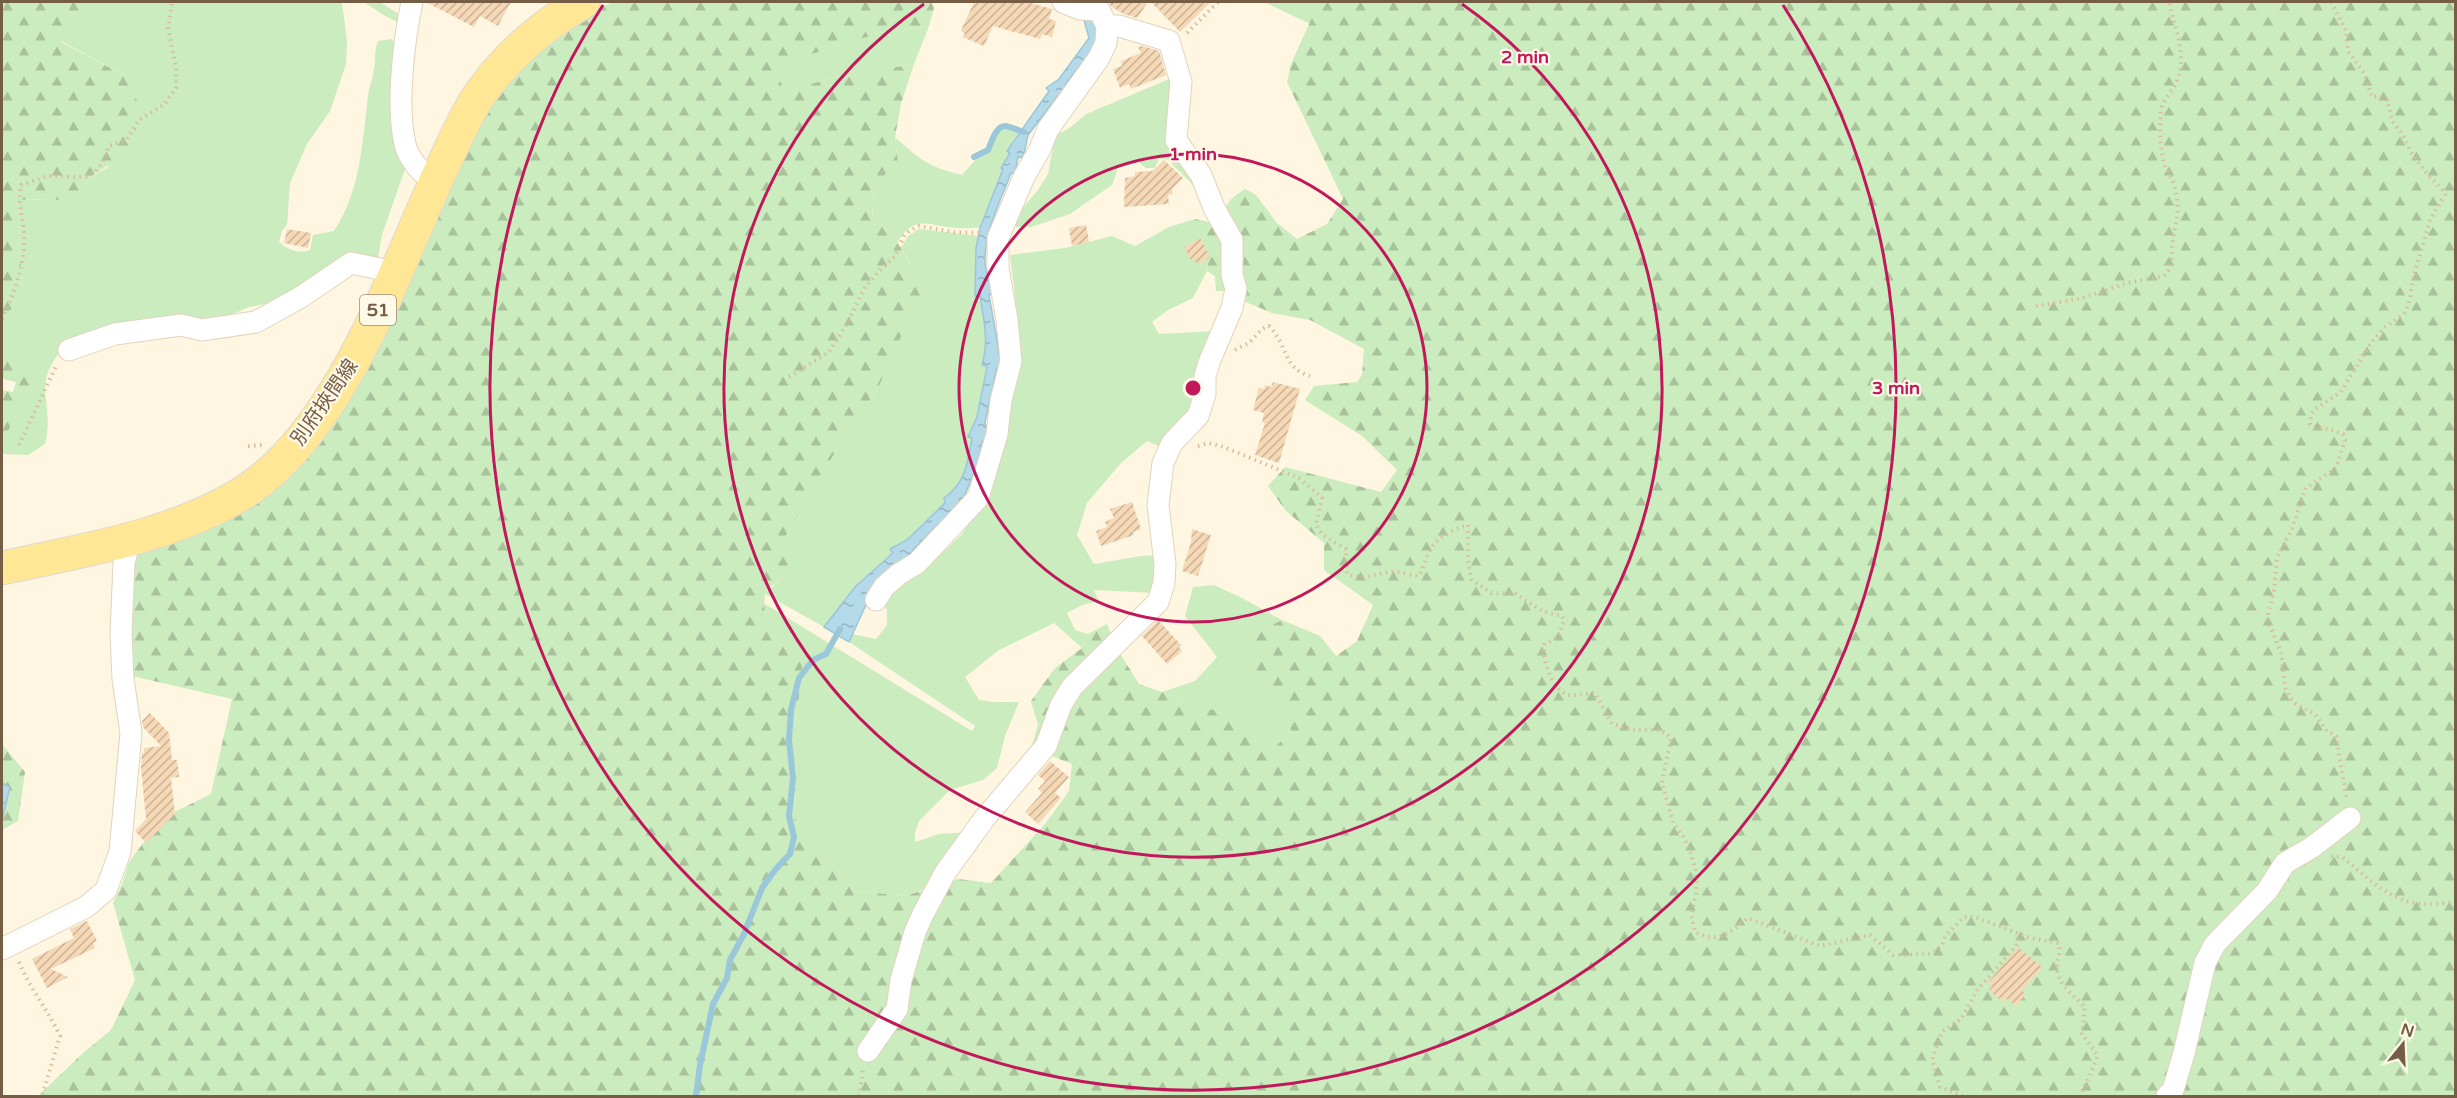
<svg xmlns="http://www.w3.org/2000/svg" width="2457" height="1098" font-family="'Varela Round','Noto Sans JP',sans-serif">
<defs>
<pattern id="forest-firs" width="22" height="20" patternUnits="userSpaceOnUse" patternTransform="scale(1.5)"><rect width="22" height="20" fill="#caecbe"/><path d="M5 1l3.5 6h-7zM16 11l3.5 6h-7z" fill="#a9c29c"/></pattern>
<pattern id="water-ripples" width="26" height="14" patternUnits="userSpaceOnUse" patternTransform="scale(1.5)"><rect width="26" height="14" fill="#b4d9e8"/><path d="M2 4q2-2 4 0t4 0M15 11q2-2 4 0t4 0" fill="none" stroke="#97b3be"/></pattern>
<pattern id="building-hatch" width="6" height="6" patternUnits="userSpaceOnUse" patternTransform="scale(1.5)"><rect width="6" height="6" fill="#f5d8b6"/><path d="M-1 1l2-2M0 6l6-6M5 7l2-2" fill="none" stroke="#cbb296"/></pattern>
</defs>
<rect width="100%" height="100%" fill="#fef6e1"/>
<path fill="#caecbe" d="M98,2H342L347,41L346,64L330,111L307,144L290,183L287,225L282,231L279,242C288,250 299,254 310,250L313,235L334,231C361,190 362,144 368,96C369,87 373,78 374,69C376,59 374,51 378,41L391,39L396,44L406,166L382,235L378,258L372,256L349,259L277,302L249,307L224,318L69,342C27,385 56,399 45,444L28,455L2,454C1,432 18,411 31,394L27,371L2,358V326L22,287L18,200L54,199L71,204L86,180L108,167L133,80L61,41Z
M364,2H380L400,15V23L385,16Z
M1264,2H1319L1310,24Z
M929,26L914,64L828,79L784,92L780,79L789,61L880,33Z
M1174,77L1175,97L1199,194L1192,184L1167,159H1159L1155,168H1146L1138,162L1118,168L1112,185L1070,214L1031,227H1016L1014,218L1038,190L1048,174L1055,136L1071,127L1086,114Z
M1005,127L1018,133L1007,151L1010,153L1001,167L1003,169L980,228C972,227 964,229 956,228C930,226 914,213 897,243L892,234L872,218L874,185L898,161L895,137C920,160 929,167 962,175L976,159L989,151L994,138Z
M1195,219V229L1210,252L1207,271L1193,298L1168,310L1152,322L1159,334L1217,331L1197,403L1165,449L1147,441L1121,463L1087,503L1077,535L1094,564L1141,556L1161,555L1156,593L1094,590L1099,601L1082,605L1067,613L1075,630L1088,634L1082,648L1054,623L999,650L965,677L979,700L994,702H1019L1005,736L997,768L983,780L950,790L919,821L915,833V842L939,834L969,832L932,886L905,896L856,891L796,820L795,733L802,669L765,616V604L972,731L975,726L849,642L852,634L876,639L887,625V610L882,601L919,568L941,554L962,534L983,500L1016,363L1017,313L1010,255L1065,248L1112,236L1135,246L1169,227Z
M919,229L979,236L975,296H980C984,320 989,341 982,365L987,367L977,417L968,437L972,438C968,464 967,482 944,498L945,503L907,540L890,549L893,553L855,587L824,627L765,594C769,588 776,585 779,580C789,567 790,552 785,537L825,468L878,388L896,343L915,272L901,248L908,236Z
M1214,585L1242,598L1282,620L1257,632L1258,688L1285,709L1291,731L1275,747L1258,740L1222,713L1162,692L1195,681L1217,657L1185,616L1193,587Z"/>
<path fill="url(#forest-firs)" d="M2,2H99L61,42L133,80L138,108L134,148L86,180L71,204L54,199L18,200L22,288L2,326Z
M613,2H931L934,8L929,26L880,33L789,61L780,79L784,92L828,79L914,64L901,104L895,137L898,162L874,185L872,218L892,234L915,272L921,292L878,388L825,468L785,537C790,552 792,570 777,582C773,586 769,586 766,592C763,598 765,609 765,616L800,645L802,669L795,733L796,820L856,891L905,896L958,879L991,883L1045,824L1069,791L1072,764L1031,748L1038,725L1031,701L1055,668L1082,648L1088,634L1107,624L1116,647L1139,684L1222,713L1258,740L1275,747L1291,731L1285,709L1258,688L1246,667L1257,632L1282,620L1320,636L1336,656L1357,641L1373,605L1324,570V543L1286,511L1268,486L1285,467L1381,492L1397,470L1362,436L1305,400L1314,386L1357,382L1362,375L1364,349L1310,320L1272,313L1241,300L1223,215C1226,201 1233,197 1245,189L1256,195L1277,223L1297,239L1327,224L1343,199L1287,82L1291,64L1319,2H2455V1096H38L83,1053L111,1030L135,980L113,903L122,884L129,862L162,818L211,794L232,699L132,676L130,582L137,550L262,494L504,84L576,19Z
M1195,219L1209,222L1222,234L1231,286L1223,291H1216L1215,276L1207,271L1210,252L1195,229Z
M2,358L28,371L31,394L16,414L2,444V390L13,392L16,382L2,379Z
M2,744L25,772L18,821L2,830Z"/>
<path fill="url(#water-ripples)" stroke="#9ac7da" stroke-width="1.5" d="M1079,2H1091L1100,36L1097,45L1066,83L1061,99L1057,97L1028,135L1023,158L1018,157L1015,174L1011,173C1000,203 978,242 987,275C988,281 992,287 994,292L989,295L1002,368H997L985,422L989,440H983L975,470L958,512L953,510L913,550L906,564L901,560L870,596L849,642L824,627L855,587L893,553L890,549L907,540L945,503L944,498C966,482 967,465 972,438L968,437L977,417L987,367L982,365C989,342 984,320 980,296H975L976,248L980,228L1003,169L1001,168L1010,153L1007,151L1049,91L1046,88L1059,79L1089,38Z
M2,783L10,787L2,821Z"/>
<g fill="none" stroke-linecap="round" stroke-linejoin="round">
<path stroke="#9ac7da" stroke-width="6" d="M974,157L988,150C991,144 995,126 1005,126C1010,126 1019,131 1024,132
M696,1096L700,1065L713,1004L727,978L730,960L744,934L762,888L775,870L790,854L794,837L789,816L793,778L789,740L791,710L799,678L813,660L826,654L840,629"/>
</g>
<path fill="url(#building-hatch)" d="M426,2H511L498,26L480,16L474,27Z
M974,2H1027L1052,9L1049,19L1056,21L1052,37L1042,34L1040,39L993,26L984,46L963,37L965,34L961,31Z
M1108,2H1148L1137,18L1124,14L1112,7Z
M1151,2H1211L1180,32Z
M1142,46L1159,51L1166,75L1131,89L1129,84L1120,88L1113,69L1122,66L1121,61L1141,53L1138,47Z
M1164,160L1183,178L1172,189L1173,194L1168,195L1169,204L1124,207L1125,178L1135,176V172L1153,171Z
M1086,225L1089,242L1072,246L1069,228Z
M287,229L311,233L308,248L284,243Z
M1200,238L1210,257L1197,265L1194,258L1191,260L1184,247Z
M1273,382L1300,389L1279,463L1255,455L1265,423L1262,422L1264,413L1253,410L1259,388L1264,389L1265,385L1271,387Z
M1132,502L1141,529L1133,532L1134,535L1101,546L1096,531L1107,527L1105,522L1114,518L1110,509Z
M1192,529L1211,535L1198,576L1182,571L1191,542Z
M1158,620L1181,645L1179,647L1182,651L1167,664L1142,636Z
M150,713L169,733L172,760H177L179,777L171,778L175,814L146,843L135,831L146,819L141,767L142,753H144V748L161,746L143,727L142,721Z
M1050,761L1069,777L1055,793L1061,798L1038,824L1025,812L1042,793L1038,789L1045,781L1038,775Z
M87,921L97,941L93,943L95,948L51,969L68,977L47,988L32,959L74,938L70,929Z
M2018,947L2042,967L2022,991L2026,994L2016,1006L2006,998L2003,1002L1989,990L1992,986L1988,983Z"/>
<g fill="none" stroke-linecap="round" stroke-linejoin="round">
<g stroke="#e2d3bc" stroke-width="23">
<path id="street" d="M412,2C404,39 396,105 405,144C409,161 422,173 435,183
M69,350L115,334L181,325L202,330L256,322L301,297L351,263L395,272
M876,600L884,587L899,574L917,563L978,498L997,434L1001,400L1011,361L1007,320L998,268V238L1024,177L1040,149L1048,129L1099,58L1106,43L1107,26
M2,949L86,907L106,890L120,852L131,733L123,679L121,634L124,563L130,539
M868,1051L897,1009L901,980L915,932L923,914L945,873L984,819L1046,746L1061,705L1072,687L1158,602L1164,583L1165,564L1158,505L1163,463L1172,443L1198,416L1205,394V376L1210,360L1232,308L1236,289L1232,275V240L1214,208L1201,175L1176,140L1181,82L1169,41L1119,26H1107L1099,10L1080,9L1063,2
M2167,1096L2173,1090L2184,1053L2205,963L2215,944L2267,891L2285,863L2311,848L2350,818"/>
</g>
<g stroke="#ded8d3" stroke-width="35">
<path id="primary" d="M2,568C83,550 172,537 243,493C340,432 394,272 440,172C453,145 465,115 482,91C510,53 543,25 583,2"/>
</g>
<path stroke="#d9bc9a" stroke-width="4" stroke-dasharray="1.5 4.5" stroke-linecap="butt" d="M2331,2L2346,30L2348,51L2364,73L2372,97L2380,96L2387,100L2393,122L2403,135L2412,154L2428,175L2444,191L2445,195L2430,220L2415,271L2408,306L2404,314L2385,327L2371,343L2340,393L2315,409L2311,415L2310,424L2313,427L2329,429L2343,434L2345,441L2336,468L2306,488L2304,492L2292,529L2277,558L2274,591L2267,618L2281,653L2285,687L2290,698L2296,704L2315,714L2327,731L2336,736L2347,801
M1187,33L1218,2
M2036,306L2083,298L2127,283L2164,276C2173,268 2171,257 2172,246C2175,222 2181,213 2175,187C2173,180 2168,173 2165,166C2160,150 2159,128 2161,111C2163,98 2174,90 2178,78C2187,53 2174,26 2169,2
M2,319C14,293 25,266 24,237C24,220 17,202 21,185L48,176L86,177L95,172L102,163L109,146L127,139L139,120L165,104L176,88V67L168,28L172,2
M1235,350L1249,343L1262,329L1269,326C1289,346 1282,368 1310,376
M789,377L829,352L848,322L864,289L879,271L895,256L904,236L909,231L919,226L954,232L981,233
M19,445L57,364
M248,446L262,445
M1198,446L1209,443L1221,446L1299,478L1322,498L1316,525L1323,535L1346,549L1347,574C1364,581 1373,574 1389,572C1398,571 1409,575 1418,576C1425,568 1425,558 1431,549C1438,536 1455,529 1468,525V561L1472,580L1491,593L1516,594L1542,611L1562,616L1564,621L1558,637L1545,644C1540,657 1553,689 1566,694C1574,697 1586,693 1595,693L1612,724L1636,730H1661L1671,738L1662,782L1673,823L1683,836L1690,851L1697,874L1696,894L1691,915L1695,932C1718,944 1730,933 1748,918L1820,946L1870,935L1893,955L1930,954L1942,946L1946,935L1964,917H1975L2030,938L2058,943C2062,952 2057,958 2057,968C2057,984 2074,996 2085,1007L2082,1034L2098,1056L2080,1096
M2331,856L2342,857C2382,889 2400,913 2456,901
M19,962C30,989 48,1010 60,1036L42,1096
M859,1096L863,1070
M1963,1096L1940,1087L1932,1060L1942,1032L1961,1019L1978,989L2016,946L2022,935"/>
<use href="#street" stroke="#fff" stroke-width="21"/>
<use href="#primary" stroke="#ffe796" stroke-width="33"/>
</g>
<g fill="none" stroke="#c2185b" stroke-width="3">
<circle cx="1193" cy="388" r="234"/>
<path d="M1462 4A469 469 0 1 1 924 4"/>
<path d="M1783 5A703 703 0 1 1 603 5"/>
</g>
<g text-anchor="middle" stroke-width="4.5" stroke-linejoin="round" paint-order="stroke">
<rect fill="#fff9e8" stroke="#9f8c77" stroke-width="1.5" x="360" y="295" width="36" height="30" rx="4.5"/>
<g font-size="18" font-weight="bold" fill="#765e46">
<text x="378" y="316">51</text>
</g>
<g font-size="20" fill="#765e46" stroke="#fff9e8">
<text transform="translate(324 402) rotate(-55)" y="7">別府挾間線</text>
</g>
</g>
<circle cx="1193" cy="388" r="9" fill="#c2185b" stroke="#fff9e8" stroke-width="3"/>
<g font-size="18" text-anchor="middle" font-weight="bold" fill="#c2185b" stroke="#fff9e8" stroke-width="4.5" stroke-linejoin="round" paint-order="stroke">
<text x="1525" y="63">2 min</text>
<text x="1193" y="160">1 min</text>
<text x="1896" y="394">3 min</text>
</g>
<rect width="2457" height="1098" fill="none" stroke="#765e46" stroke-width="6"/>
<g transform="translate(2403 1044) rotate(18)" stroke="#fff9e8" stroke-width="4.5" paint-order="stroke">
<path d="M0-4.5L10 22L0 15L-10 22Z" fill="#765e46"/>
<text y="-9" font-size="16" font-weight="bold" text-anchor="middle" fill="#765e46">N</text>
</g>
</svg>
